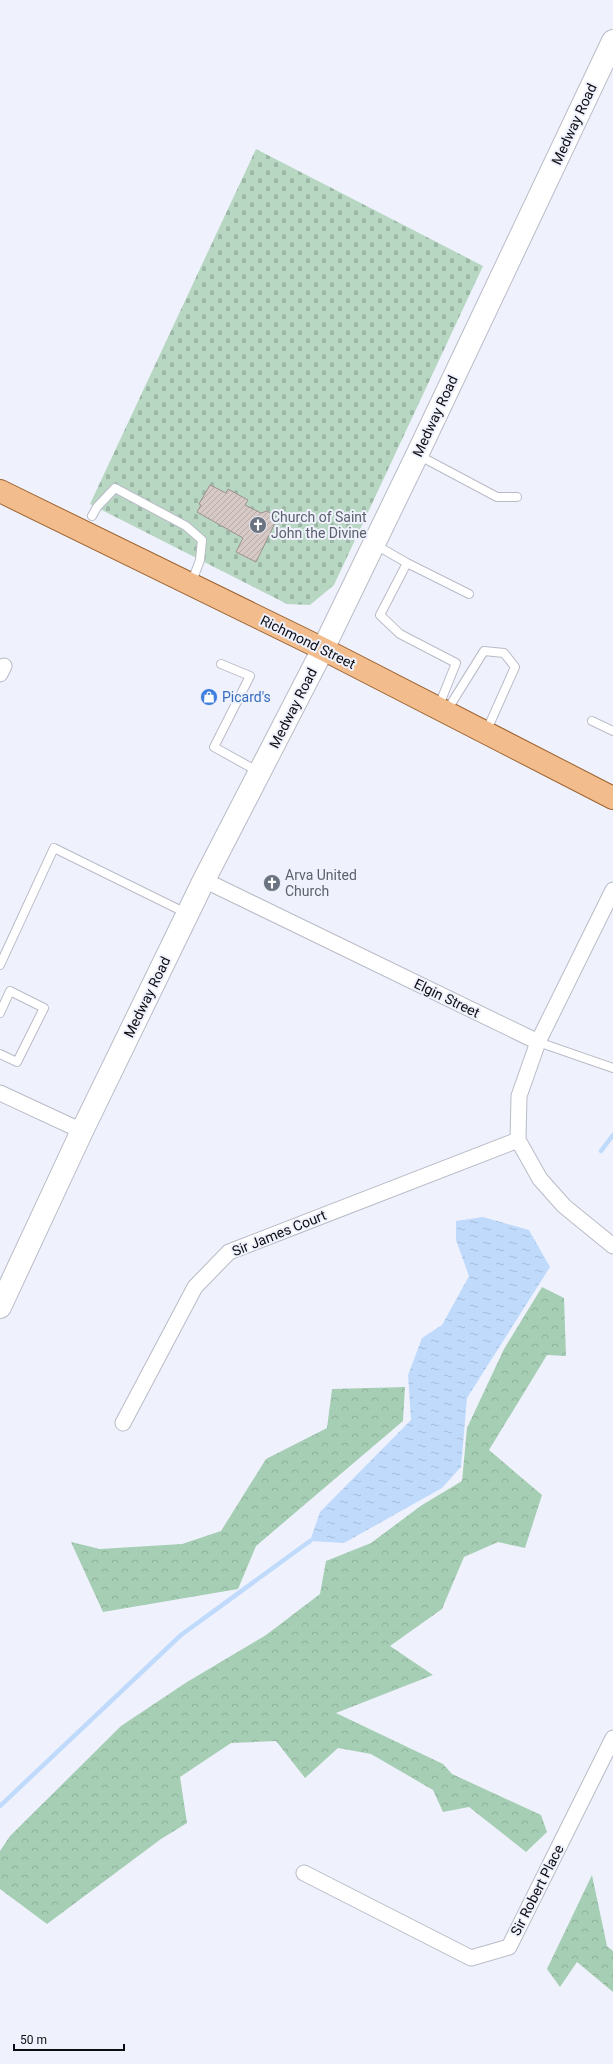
<svg xmlns="http://www.w3.org/2000/svg" width="613" height="2064" font-family="Roboto,sans-serif">
<defs>
<pattern id="forest-crowns" width="20" height="18" patternUnits="userSpaceOnUse"><rect width="20" height="18" fill="#a6ceb4"/><path d="M2 6a3 3 0 1 1 6 0M12 15a3 3 0 1 1 6 0" fill="none" stroke="#8eb09a"/></pattern>
<pattern id="cemetery-stones" width="16" height="16" patternUnits="userSpaceOnUse"><rect width="16" height="16" fill="#b7d7c2"/><path d="M2 7V4a2 2 0 0 1 4 0v3zM10 15v-3a2 2 0 0 1 4 0v3z" fill="#9cb7a6"/></pattern>
<pattern id="water-ripples" width="26" height="14" patternUnits="userSpaceOnUse"><rect width="26" height="14" fill="#c0dafc"/><path d="M2 4q2-2 4 0t4 0M15 11q2-2 4 0t4 0" fill="none" stroke="#a4bad7"/></pattern>
<pattern id="building-hatch" width="6" height="6" patternUnits="userSpaceOnUse"><rect width="6" height="6" fill="#d6c9c6"/><path d="M-1 1l2-2M0 6l6-6M5 7l2-2" fill="none" stroke="#b6aba9"/></pattern>
</defs>
<rect width="100%" height="100%" fill="#eff2fd"/>
<path fill="url(#forest-crowns)" d="M542,1287L564,1298L566,1356L547,1355L489,1450L542,1495L525,1548L498,1542L464,1557L442,1609L390,1646L433,1675L336,1713L443,1764L452,1774L541,1815L547,1832L526,1852L469,1807L443,1812L433,1790L371,1754L338,1748L305,1778L276,1741L231,1743L180,1777L187,1823L161,1839L47,1924L0,1889V1851L10,1836L121,1726L187,1682L266,1635L320,1594L326,1561L371,1543L422,1505L462,1481L467,1428L504,1349Z
M405,1387L403,1421L256,1546L238,1589L103,1612L71,1542L100,1549L182,1544L221,1531L266,1459L327,1428L332,1389Z
M592,1875L607,1946L613,1951V1992L577,1962L560,1987L547,1969Z"/>
<path fill="url(#cemetery-stones)" d="M256,149L483,266L334,585L310,605L287,604L90,504Z"/>
<path fill="url(#water-ripples)" d="M483,1217L529,1230L550,1267L467,1398L461,1467L442,1488L344,1543L310,1541L320,1512L411,1420L408,1375L422,1338L442,1325L469,1276L456,1240V1221Z"/>
<g fill="none" stroke-linecap="round" stroke-linejoin="round">
<path stroke="#c0dafc" stroke-width="4.5" d="M601,1151L613,1135
M0,1806L181,1635L310,1541"/>
</g>
<path fill="url(#building-hatch)" stroke="#9d918e" d="M210,485L226,493L228,489L248,500L245,505L261,513L267,511L273,514L275,523L256,562L236,552L243,538L197,512L201,505L199,504Z"/>
<g fill="none" stroke-linecap="round" stroke-linejoin="round">
<g stroke="#b9bbc6" stroke-width="10">
<path id="service" d="M418,455L497,497H517
M92,516L97,507L115,488L186,526L202,540L200,560L191,584
M374,544L407,563L469,594
M407,563L380,615L400,634L456,663L438,708
M221,664L250,676L214,747L259,772
M446,712L484,651L504,653L515,667L486,732
M592,721L613,731
M0,965L54,848L186,913
M0,1013L10,991L44,1008L17,1062L0,1054
M538,1042L613,1068"/>
</g>
<g stroke="#b9bbc6" stroke-width="17">
<path id="minor" d="M0,674L4,666
M204,880L538,1042
M613,890L538,1042L519,1096L518,1140L540,1179L564,1206L613,1246
M0,1093L82,1131
M123,1423L195,1287L229,1252L518,1140
M304,1873L471,1958L509,1947L613,1738"/>
</g>
<g stroke="#b9bbc6" stroke-width="24">
<path id="secondary" d="M0,1307L82,1131L204,880L323,649L417,455L613,41"/>
</g>
<g stroke="#9c622f" stroke-width="24">
<path id="primary" d="M0,491L323,649L613,798"/>
</g>
<use href="#service" stroke="#fff" stroke-width="8"/>
<use href="#minor" stroke="#fff" stroke-width="15"/>
<use href="#secondary" stroke="#fff" stroke-width="22"/>
<use href="#primary" stroke="#f2bc8c" stroke-width="22"/>
</g>
<defs>
<g id="church-disc" transform="scale(0.9)"><circle r="9.5" fill="#6b7280" stroke="#eff2fd"/><path d="M-1.2-6h2.4v3.5h3.3v2.4h-3.3V6h-2.4V-.1h-3.3v-2.4h3.3Z" fill="#fff"/></g>
<g id="shop-disc" transform="scale(0.9)"><circle r="9.5" fill="#3f7fe0" stroke="#eff2fd"/><path d="M-5-2.5h2.3a2.7 3.5 0 0 1 5.4 0H5L5.5 6h-11ZM-1.5-2.5h3a1.5 2.3 0 0 0-3 0Z" fill="#fff"/></g>
</defs>
<g fill-rule="evenodd">
<use href="#church-disc" x="258" y="525"/>
<use href="#shop-disc" x="209" y="697"/>
<use href="#church-disc" x="272" y="883"/>
</g>
<g text-anchor="middle" stroke-width="4" stroke-linejoin="round" paint-order="stroke">
<g font-size="14" fill="#0d0d11" stroke="#eff2fd">
<text transform="translate(574 124) rotate(-65)" y="5">Medway Road</text>
<text transform="translate(435 416) rotate(-65)" y="5">Medway Road</text>
<text transform="translate(308 642) rotate(26)" y="5">Richmond Street</text>
<text transform="translate(293 708) rotate(-63)" y="5">Medway Road</text>
<text transform="translate(147 997) rotate(-64)" y="5">Medway Road</text>
<text transform="translate(447 998) rotate(26)" y="5">Elgin Street</text>
<text transform="translate(279 1233) rotate(-22)" y="5">Sir James Court</text>
<text transform="translate(537 1890) rotate(-63)" y="5">Sir Robert Place</text>
</g>
<g font-size="14" fill="#5b616d" stroke="#eff2fd" text-anchor="start">
<text x="271" y="522">Church of Saint<tspan x="271" dy="16">John the Divine</tspan></text>
<text x="285" y="880">Arva United<tspan x="285" dy="16">Church</tspan></text>
</g>
<g font-size="14" fill="#366cbe" stroke="#eff2fd" text-anchor="start">
<text x="222" y="702">Picard's</text>
</g>
</g>
<path d="M14 2044v6h110v-6" fill="none" stroke="#0d0d11" stroke-width="2"/>
<text x="20" y="2044" font-size="12" fill="#0d0d11" stroke="#eff2fd" stroke-width="3" paint-order="stroke">50 m</text>
</svg>
